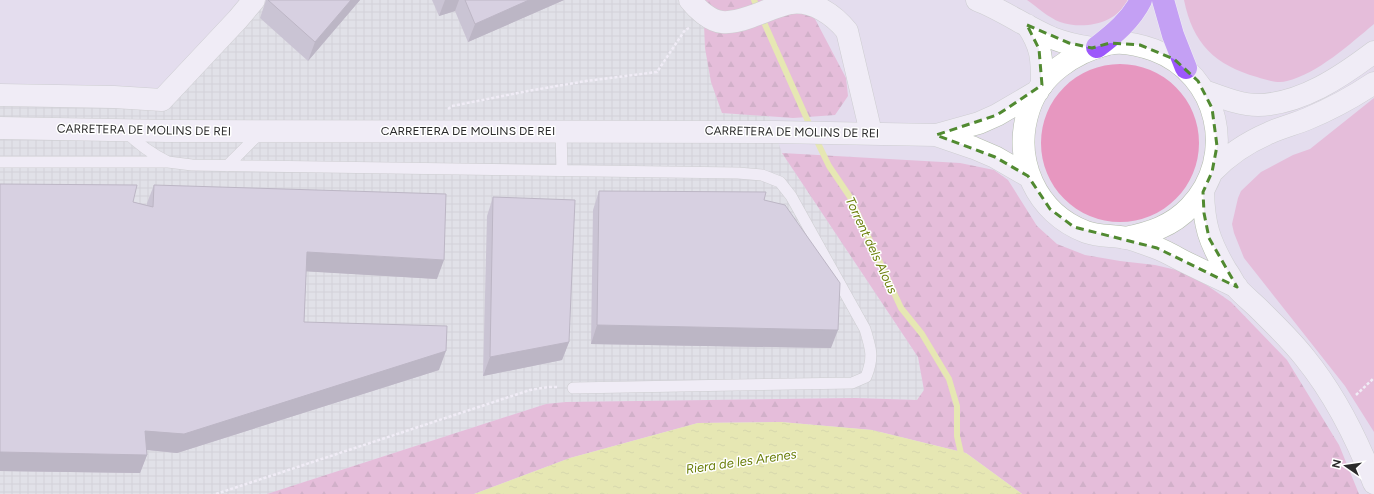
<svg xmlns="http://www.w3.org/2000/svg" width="1374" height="494" font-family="Figtree,sans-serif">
<defs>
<pattern id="industrial-grid" width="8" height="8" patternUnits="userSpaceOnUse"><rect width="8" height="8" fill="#dee6df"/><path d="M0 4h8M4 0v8" fill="none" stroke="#bfc5c0"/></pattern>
<pattern id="forest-firs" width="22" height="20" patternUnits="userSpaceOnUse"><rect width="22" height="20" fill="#e797c0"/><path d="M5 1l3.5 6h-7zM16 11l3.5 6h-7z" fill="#bb7b9c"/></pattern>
<pattern id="water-ripples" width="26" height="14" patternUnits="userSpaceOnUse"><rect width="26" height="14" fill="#e8f46b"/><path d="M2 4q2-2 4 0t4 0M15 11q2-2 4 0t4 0" fill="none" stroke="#c7d15d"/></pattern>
</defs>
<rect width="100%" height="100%" fill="#e4ddee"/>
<path fill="url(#industrial-grid)" d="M266,0H703L722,113L769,116L782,153L918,357L924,390L917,400L855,398L566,402L546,404L267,494H0V106L168,104L249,20Z"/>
<path fill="#e797c0" d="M1027,0H1128C1116,24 1084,30 1060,22C1049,18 1037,7 1027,0Z
M1184,0H1374V24C1350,44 1317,74 1287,81C1278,84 1267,80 1257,77C1215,65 1193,44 1184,0Z
M1041 143a79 79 0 1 1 158 0a79 79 0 1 1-158 0Z
M1374,98V432L1345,386L1244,258L1234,233L1232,224L1238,198L1241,191L1261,172L1293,155L1310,149Z"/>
<path fill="url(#forest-firs)" d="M703,0H796L815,19L846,78L848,96L835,115L793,118L722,113L711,82L705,48Z
M782,153L960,163L994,170L1008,180L1037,226L1057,244L1085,255L1120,261L1155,265L1185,272L1208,286L1231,302L1287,360L1339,445L1359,494H1022L966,453L872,430L781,422L698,423L570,458L474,494H267L546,404L566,402L855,398L917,400L924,390L918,357Z"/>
<path fill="url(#water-ripples)" d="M781,422L872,430L966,453L1022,494H474L570,458L698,423Z"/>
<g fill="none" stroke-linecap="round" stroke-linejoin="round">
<path stroke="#e8f46b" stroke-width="6" d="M754,0L811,128
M815,137L829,166L850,197L901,308L922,334L949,379L957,406V436L962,458"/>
<g stroke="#b3bcad" stroke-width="12">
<path id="service" d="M125,131C138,144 152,154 168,162
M561,131L562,170
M0,162H168L192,165L738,173L762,175L780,182L791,196L865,329C871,349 874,357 866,377L852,383L573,388
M227,166L261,132"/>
</g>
<g stroke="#b3bcad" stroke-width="23">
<path id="minor" d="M690,0C697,9 710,21 722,22C732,23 741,20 750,17C762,13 779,5 791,3C813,0 834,15 847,31L871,133
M0,95L114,97L162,100L238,19L254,0"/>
</g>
<g stroke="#b3bcad" stroke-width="23">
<path id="tertiary" d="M977,0C1003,10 1026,27 1052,38C1065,43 1078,46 1092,48
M1027,25C1042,47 1042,59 1042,85"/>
</g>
<g stroke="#b3bcad" stroke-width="23">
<path id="secondary" d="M1204,91C1221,97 1240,105 1258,105C1301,104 1341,77 1374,52
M0,128L167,131L775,132L936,135L974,148L995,157L1028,176
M936,135L979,123L997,115L1038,91
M1212,172C1228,155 1248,142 1269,133C1282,127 1295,124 1307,119C1331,109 1353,97 1374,83
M1203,192C1204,225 1209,241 1226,270C1230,275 1233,282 1237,288C1243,295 1252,302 1259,309C1275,325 1291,340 1305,358C1335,395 1357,439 1374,483
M1125,238C1150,233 1172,226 1190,207C1238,157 1219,74 1154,50C1140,45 1123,40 1108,44C1074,52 1040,75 1029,109C1012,160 1036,213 1086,232C1100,237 1113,235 1126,238C1136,240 1145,244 1154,247C1163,250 1172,255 1181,260C1199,269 1218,278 1237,287"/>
</g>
<g stroke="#fff" stroke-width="23">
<path id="trunk" d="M1163,0L1173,35L1186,68
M1097,47C1114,34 1131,20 1141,0"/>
</g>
<path stroke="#fff" stroke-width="2.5" stroke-dasharray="3 2" stroke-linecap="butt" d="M448,109L452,106L528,91L586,81L657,72L685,30L689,28
M1356,395L1374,378
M216,494L530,390L549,387H559"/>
<use href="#service" stroke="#fff" stroke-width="11"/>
<use href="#minor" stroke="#fff" stroke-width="22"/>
<use href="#tertiary" stroke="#fff" stroke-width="22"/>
<use href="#secondary" stroke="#fff" stroke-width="22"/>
<use href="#trunk" stroke="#9d58fb" stroke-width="22"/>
</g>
<path fill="#aca6b3" d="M266,0H360L308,61L260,18Z
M432,0H564L468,42L455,11L439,16Z
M0,184L133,202L147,205V203L154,185L437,279L306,271L304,322L439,370L177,453L147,450V455L140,473L0,471Z
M599,191L764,200L831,348L591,344L593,210Z
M493,197L569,342L562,360L483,376L487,216Z"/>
<path fill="#8c8792" d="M351,0H360L308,61L315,42Z
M445,0H459L455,11L439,16Z
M529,0H564L468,42L475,24Z
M307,252L444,260L437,279L300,271Z
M597,325L838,330L831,348L591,344Z
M569,342L562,360L483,376L490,357Z
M446,351L439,370L177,453L139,449L145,431Z
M0,452L147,455L140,473L0,471Z"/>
<path fill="#c8c1d0" stroke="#8c8792" d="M268,0H351L315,42Z
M465,0H529L475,24Z
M0,184L137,185L133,202L153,207L154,185L446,194L444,260L307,252L304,322L447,326L446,351L184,434L145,431L147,455L0,452Z
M599,191L766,192L764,200L785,205L840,283L838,330L597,325Z
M493,197L575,200L569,342L490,357Z"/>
<path d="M0 0H1374V494H0ZM1027,25L1069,43L1092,48L1110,43L1140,45L1174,59L1198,81L1212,108L1217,146L1212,172L1203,192L1204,213L1209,238L1237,287L1157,248L1074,227L1050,209L1028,176L995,157L936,135L997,115L1042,85L1039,49Z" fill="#e4ddee" fill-opacity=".55" fill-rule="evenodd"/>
<path fill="none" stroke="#518a31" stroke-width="3" stroke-dasharray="8 5" stroke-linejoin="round" d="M1027,25L1069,43L1092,48L1110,43L1140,45L1174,59L1198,81L1212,108L1217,146L1212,172L1203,192L1204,213L1209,238L1237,287L1157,248L1074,227L1050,209L1028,176L995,157L936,135L997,115L1042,85L1039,49Z"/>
<g text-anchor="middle" stroke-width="3" stroke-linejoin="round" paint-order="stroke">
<g font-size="12" fill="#2b2b2b" stroke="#fff">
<text transform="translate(144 130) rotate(1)" y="4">CARRETERA DE MOLINS DE REI</text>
<text x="468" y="135">CARRETERA DE MOLINS DE REI</text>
<text transform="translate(792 132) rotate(1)" y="4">CARRETERA DE MOLINS DE REI</text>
</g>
<g font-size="13" font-style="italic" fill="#6b7f0a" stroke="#fff">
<text transform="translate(872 245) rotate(65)" y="5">Torrent dels Alous</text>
<text transform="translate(741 461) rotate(-8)" y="5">Riera de les Arenes</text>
</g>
</g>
<g transform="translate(1346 466) rotate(283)" stroke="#ffffff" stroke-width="3" paint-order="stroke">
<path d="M0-3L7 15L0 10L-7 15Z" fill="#2b2b2b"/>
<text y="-6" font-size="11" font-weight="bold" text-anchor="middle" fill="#2b2b2b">N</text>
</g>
</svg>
